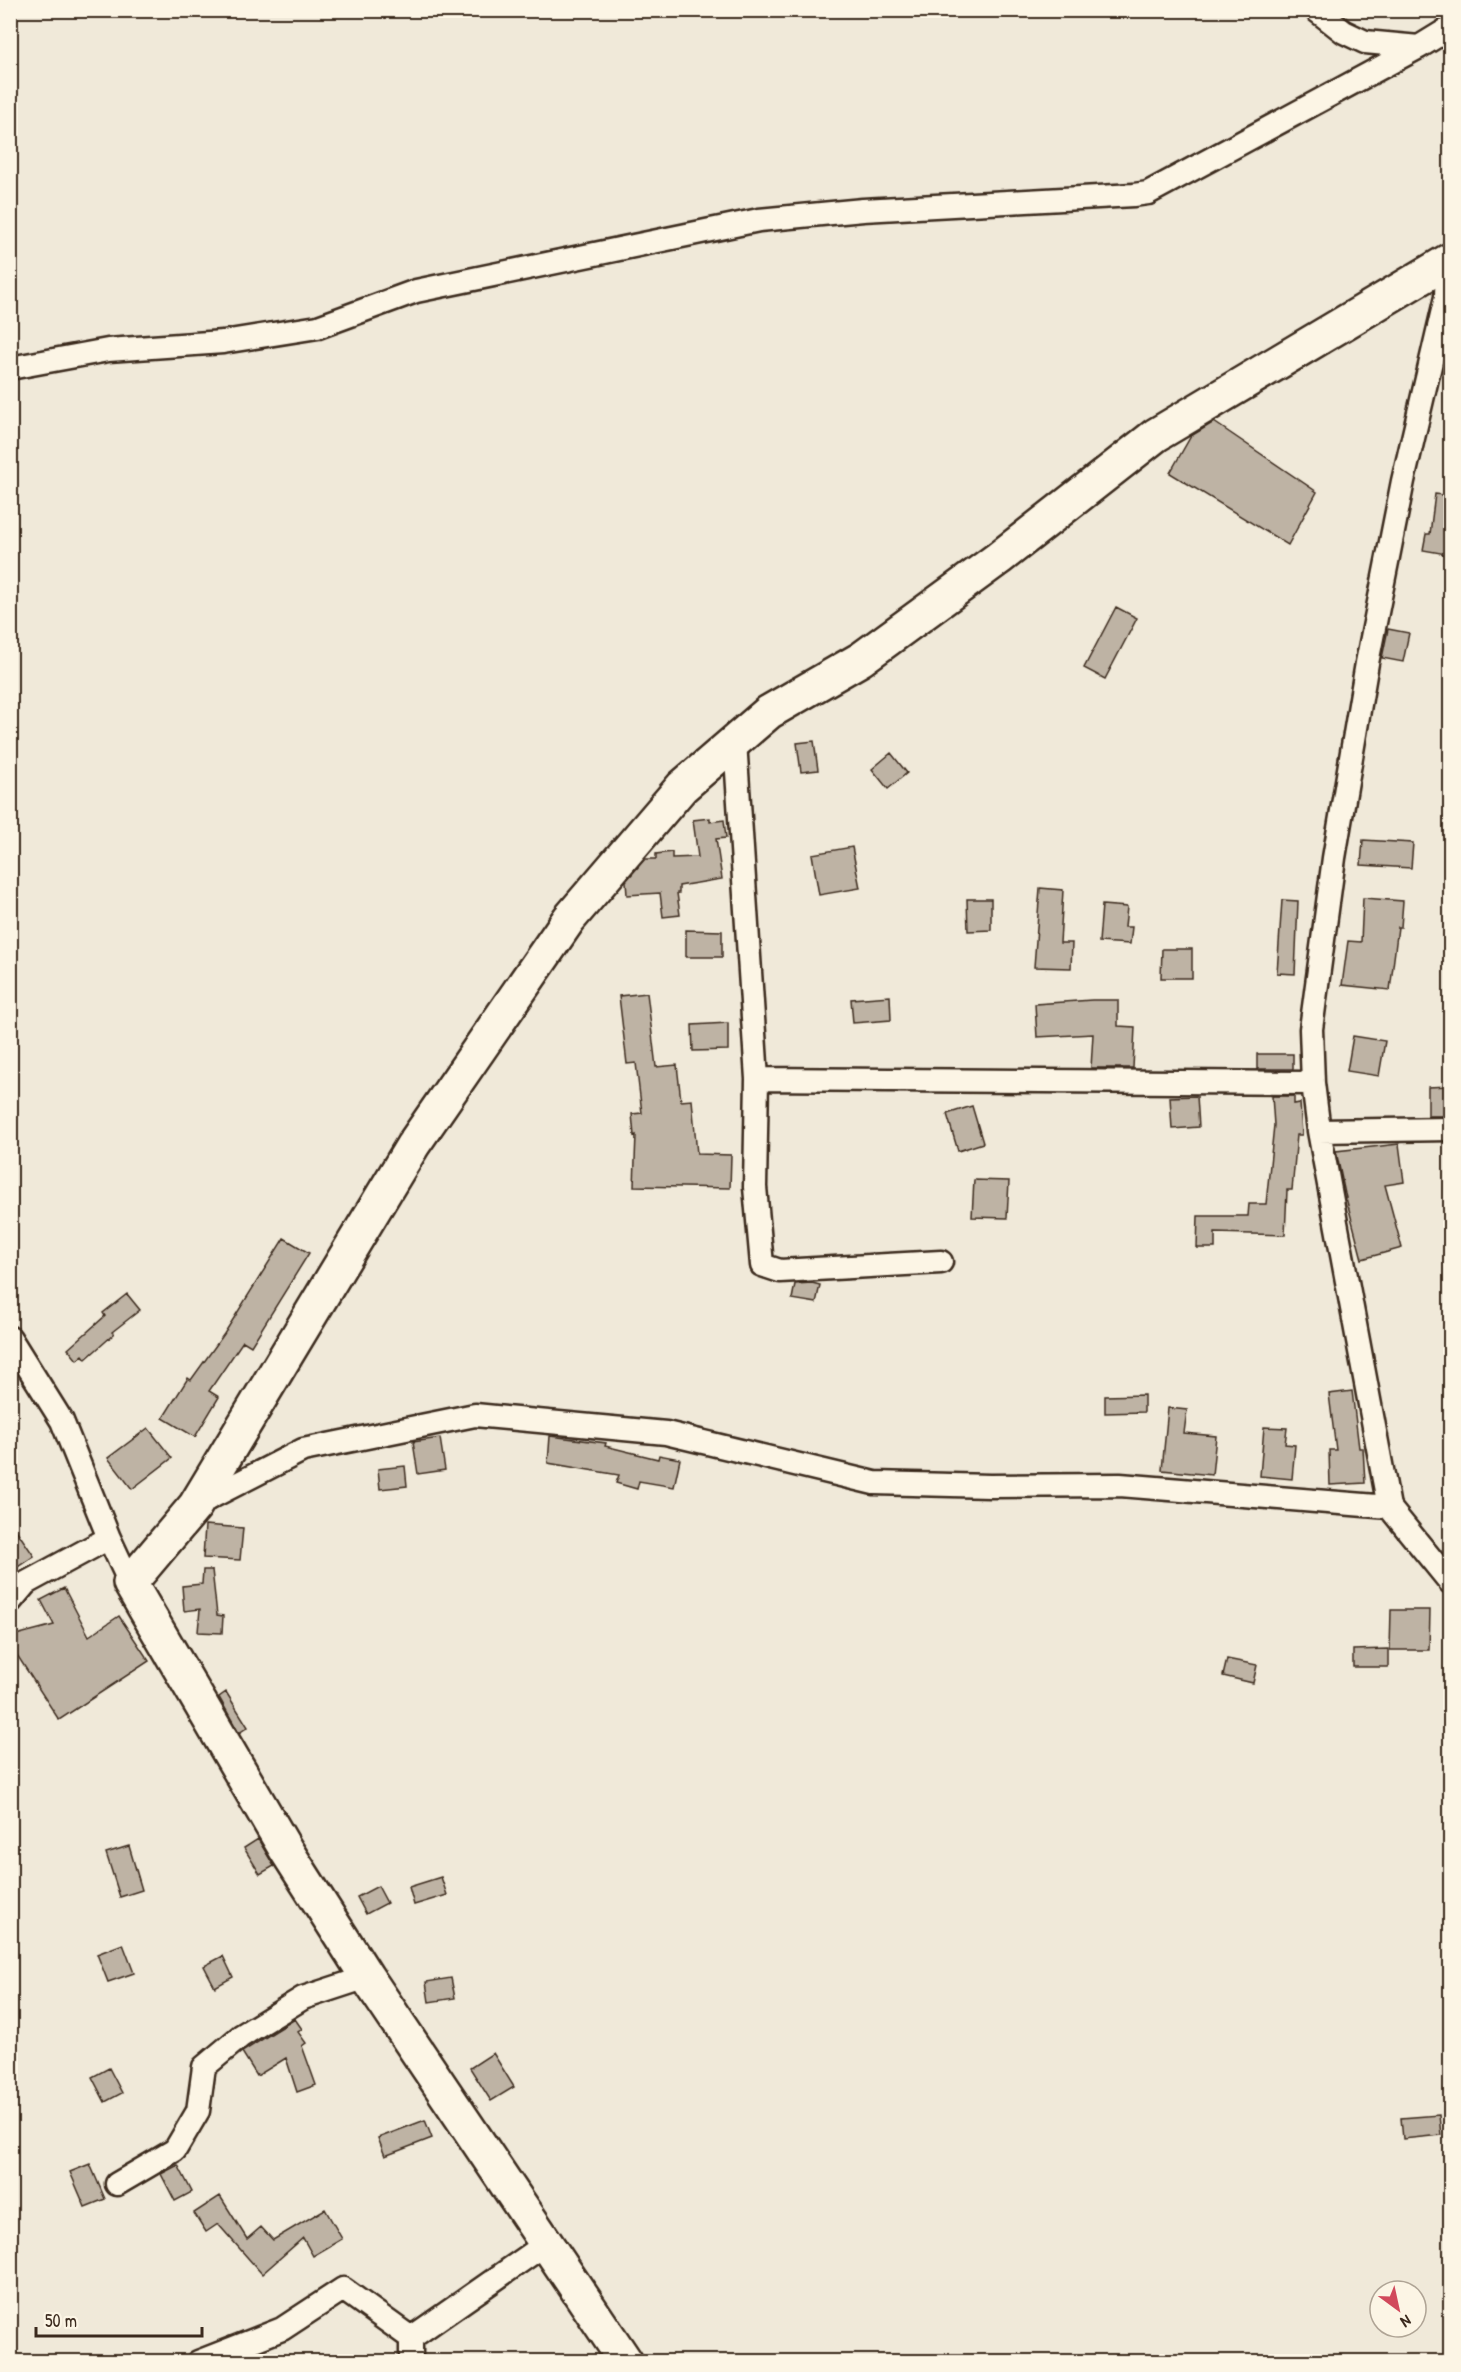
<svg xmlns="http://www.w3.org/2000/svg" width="1461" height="2372" font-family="'Patrick Hand',sans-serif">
<rect width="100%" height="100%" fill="#f0e9d9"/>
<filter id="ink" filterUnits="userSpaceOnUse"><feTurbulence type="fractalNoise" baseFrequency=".0167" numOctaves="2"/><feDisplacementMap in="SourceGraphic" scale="12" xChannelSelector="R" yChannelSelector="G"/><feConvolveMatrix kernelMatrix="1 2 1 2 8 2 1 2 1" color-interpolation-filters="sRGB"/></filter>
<g filter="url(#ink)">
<path fill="#beb3a4" stroke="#3b2a1e" stroke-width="1.5" d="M1214,422L1317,492L1288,545L1170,473L1191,436Z
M1435,494L1450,496V522L1446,554L1423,550L1426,534H1430Z
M1116,607L1137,618L1105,679L1084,668Z
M1388,629L1409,633L1403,662L1382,658Z
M814,741L818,770L801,772L797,743Z
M891,753L907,773L888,789L872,769Z
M710,818V822L724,820L726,838L716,839L722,879L679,886V893H677L680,915L663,917L660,893L627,895L626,881L645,859H656V854L672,852V858L698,857L693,820Z
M1363,840L1413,843L1411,868L1361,865Z
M852,847L860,888L819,895L812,854Z
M1040,888L1063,890L1060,943H1072L1071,968L1034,967Z
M1363,898L1403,901L1401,927H1398L1390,990L1342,985L1348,941L1361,942Z
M967,899H991V930L968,931Z
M1282,900L1298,901L1295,974L1277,973Z
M1102,905L1127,907L1125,927H1132L1130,944L1099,942Z
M686,930L722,931V957H686Z
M1162,949H1192V978H1161Z
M647,993L656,1067L677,1065L681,1101L692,1100L697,1154L731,1155L730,1188L634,1186L636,1135L634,1136L632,1114L642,1113L636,1063L627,1064L619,996Z
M890,996L891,1020L853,1023L851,999Z
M1092,1000H1118V1026L1135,1027L1133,1068H1091L1093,1034L1037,1037L1035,1004Z
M728,1023V1050L693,1051L692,1025Z
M1353,1036L1385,1041L1379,1076L1347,1071Z
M1257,1054H1293V1069H1257Z
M1450,1086V1116H1428V1087Z
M1197,1096L1199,1127L1172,1129L1170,1097Z
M1272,1096H1294V1104L1300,1103L1302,1135H1297L1292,1190H1287L1285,1235L1215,1233V1248H1197L1198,1216H1248L1249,1204H1266L1274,1125Z
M972,1106L983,1143L958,1151L947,1114Z
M1399,1144L1404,1182L1385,1185L1402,1248L1362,1259L1345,1194L1336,1151Z
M974,1180L1009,1181L1007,1218L972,1217Z
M284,1238L309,1253L251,1346L243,1341L209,1391L219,1397L195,1437L163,1418L188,1378L191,1380L224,1334Z
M812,1283L820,1285L816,1303L792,1299L795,1284Z
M127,1294L140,1310L112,1332L114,1334L86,1359L83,1355L77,1360L68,1349L105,1316L103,1313Z
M1352,1391L1359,1448H1363L1365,1483L1330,1485L1329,1450H1336L1329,1394Z
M1144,1395V1412L1105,1413V1396Z
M1168,1408L1187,1410L1184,1433L1216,1436L1212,1475L1162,1470Z
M1264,1427L1287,1428L1285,1444L1295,1445L1292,1479L1260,1476Z
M148,1428L172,1458L132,1489L108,1458Z
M550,1436L606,1443L605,1446L658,1459L659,1455L680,1459L674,1487L639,1481L637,1489L616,1483L619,1475L548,1463Z
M440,1438L445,1470L418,1474L413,1442Z
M405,1466L407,1486L380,1489L378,1469Z
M10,1521L34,1556L10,1572Z
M205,1525L243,1528L240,1560L203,1558Z
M203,1570H212L217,1615L223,1616L222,1633L198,1632L200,1609L184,1611L182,1586L202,1584Z
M64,1588L89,1636L119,1616L149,1661L59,1720L17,1655L12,1636L54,1625L41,1600Z
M1391,1610H1430L1429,1650H1390Z
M1388,1649V1667H1353V1650Z
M1227,1659L1257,1665L1253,1683L1223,1676Z
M226,1692L248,1727L239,1733L219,1697Z
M258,1839L274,1866L260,1874L244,1848Z
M129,1846L142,1890L120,1897L106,1853Z
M441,1877L447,1895L414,1905L409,1887Z
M378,1886L387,1903L366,1914L357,1897Z
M123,1944L134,1973L108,1982L97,1954Z
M223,1956L233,1977L215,1987L204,1966Z
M451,1978L455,1998L429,2002L426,1982Z
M295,2019L302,2029L298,2032L306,2043L302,2046L316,2085L297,2092L286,2058L257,2076L242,2052Z
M493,2053L514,2087L491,2101L470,2068Z
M109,2068L122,2093L105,2102L92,2077Z
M1439,2115L1441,2135L1403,2139L1401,2118Z
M425,2120L432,2138L385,2156L378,2138Z
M90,2164L105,2199L85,2207L70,2172Z
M178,2165L192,2192L175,2201L161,2174Z
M220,2196L247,2239L261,2227L273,2240L325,2209L342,2239L313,2256L303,2238L262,2274L218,2224L206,2232L194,2213Z"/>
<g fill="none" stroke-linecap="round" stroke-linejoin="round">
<g stroke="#3b2a1e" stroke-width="27">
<path id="street" d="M1316,10L1344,32L1365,42L1419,47L1450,28
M10,368L108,350L223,342L318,327L416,291L759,220L863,210L1134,195L1148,193L1419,47
M735,741L757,1079L755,1187L762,1265L780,1271L941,1262
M757,1079L1313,1083
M1319,1131L1313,1083L1311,1029L1334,858L1367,663L1403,481L1446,297L1447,263
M10,1338L62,1421L109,1538L130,1583
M196,1505L303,1450L475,1415L666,1433L874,1483L990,1486L1120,1485L1389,1507L1450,1582
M1389,1507L1319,1131L1450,1129
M10,1602L26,1583L109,1538
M117,2184L175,2150L198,2111L204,2067L241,2036L303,1998L367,1977
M411,2338L547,2243
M411,2338V2362
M198,2362L282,2329L343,2289L411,2338"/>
</g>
<g stroke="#3b2a1e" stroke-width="38">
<path id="secondary" d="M626,2362L367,1977L286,1850L130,1583L195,1506L413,1145L569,919L682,787L769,712L861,659L999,558L1156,435L1450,260"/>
</g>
<use href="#street" stroke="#fcf5e5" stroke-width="22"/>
<use href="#secondary" stroke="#fcf5e5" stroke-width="33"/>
</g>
</g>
<rect width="1461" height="2372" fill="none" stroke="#fcf5e5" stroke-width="36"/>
<rect x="18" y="18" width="1425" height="2336" fill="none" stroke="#3b2a1e" stroke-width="2" filter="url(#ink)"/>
<g transform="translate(1398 2309) rotate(147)"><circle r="28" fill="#fcf5e5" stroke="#afa495" stroke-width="1.5"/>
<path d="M0-4.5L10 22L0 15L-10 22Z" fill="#d1495b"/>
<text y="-9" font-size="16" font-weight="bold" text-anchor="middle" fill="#3b2a1e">N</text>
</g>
<path d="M36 2327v9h166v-9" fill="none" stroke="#3b2a1e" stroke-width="3"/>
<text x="45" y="2327" font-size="18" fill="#3b2a1e" stroke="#fcf5e5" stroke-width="4.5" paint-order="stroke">50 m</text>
</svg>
